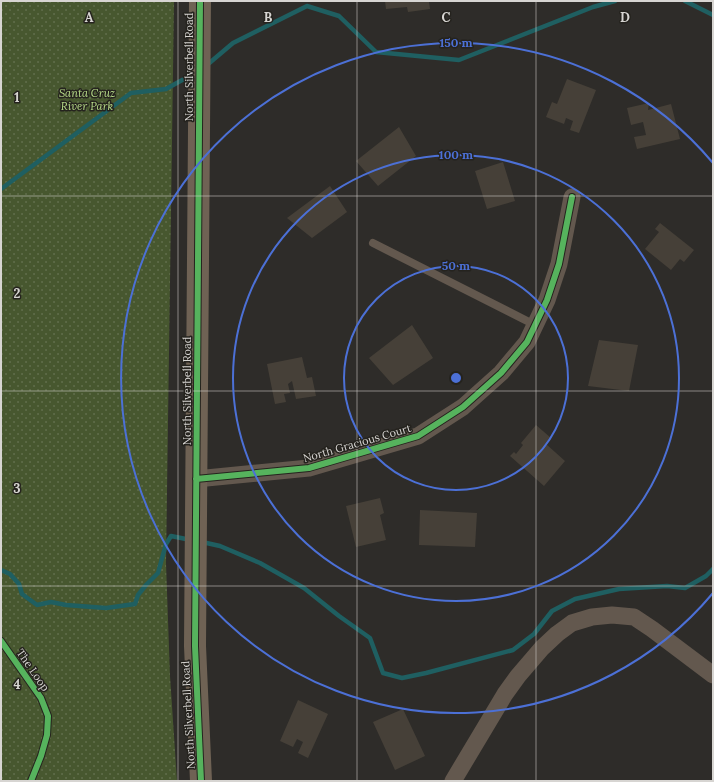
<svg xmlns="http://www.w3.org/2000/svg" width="714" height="782" font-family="Lora,serif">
<defs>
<pattern id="green-dots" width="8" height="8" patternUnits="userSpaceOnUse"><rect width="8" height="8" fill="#47572f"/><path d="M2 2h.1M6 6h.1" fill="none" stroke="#616e4c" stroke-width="1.8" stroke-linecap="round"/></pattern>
</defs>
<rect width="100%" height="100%" fill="#2e2c29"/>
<path fill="url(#green-dots)" d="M1,1H174L166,563L170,676L177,781H1Z"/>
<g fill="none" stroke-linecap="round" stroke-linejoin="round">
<path stroke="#1f5f61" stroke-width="4.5" d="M685,1L713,15
M207,65L233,43L307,6L339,16L376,52L459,60L593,7L615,1
M1,189L131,93L166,89L193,74
M202,542L220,546L260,563L304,588L339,616L370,638L383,673L402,678L426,673L513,650L534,634L552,611L575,599L619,589L667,586L685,588L706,576L713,569
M1,570L10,574L19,584L22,594L37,605L51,602L66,605L106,608L135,604L138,595L146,585L158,573L166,544L171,536L191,540"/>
</g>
<path fill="#464038" d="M385,1H433V2H429L430,9L408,12L407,7L386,9Z
M567,79L596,90L579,133L570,130L573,121L566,118L564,124L546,117L552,102L557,104Z
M649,103L648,110L671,104L680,139L637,149L634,137L646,135L643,122L631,125L627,108Z
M399,127L416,156L378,186L356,161Z
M503,162L515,201L487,209L475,171Z
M330,186L347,212L312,238L287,218Z
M660,223L694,250L684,262L680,259L671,270L645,249L659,232L655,229Z
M412,325L433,358L393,385L369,358Z
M599,340L638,345L629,391L588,386Z
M302,357L307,378L312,377L316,396L296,399L292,381L288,384L290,393L284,394L286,402L275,404L267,364Z
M536,425L551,438L546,444L565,461L544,486L510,456L514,452L516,454L523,445L521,443Z
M380,498L384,513L380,515L386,540L356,547L346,506Z
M420,510L477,513L475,547L419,545Z
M298,700L328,714L308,758L298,753L303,742L297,739L293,747L280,741Z
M403,709L425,756L395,770L373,722Z"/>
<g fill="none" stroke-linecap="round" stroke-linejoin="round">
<path stroke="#63584e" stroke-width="8" d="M373,243L535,325"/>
<path stroke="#63584e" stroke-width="17" d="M196,479L309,468L418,436L463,407L501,373L527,342L547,300L559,264L572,197
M453,781L505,694L518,676L542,648L557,634L572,623L592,617L612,615L634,617L652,629L713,675"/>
<path stroke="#6f6254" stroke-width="22" d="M200,1L195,646L201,781"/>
<g stroke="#25231e" stroke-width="8">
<path id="cycleway" d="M200,1L195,646L201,781
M196,479L309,468L418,436L463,407L501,373L527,342L547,300L559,264L572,197
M1,641L41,698L48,716L47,735L41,756L31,781"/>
</g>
<use href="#cycleway" stroke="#56b35d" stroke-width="6"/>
</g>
<path fill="none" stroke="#d7d5d2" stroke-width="1" stroke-opacity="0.55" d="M178,1V781M357,1V781M536,1V781M1,196H713M1,391H713M1,586H713"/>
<g fill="none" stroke="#4c70d6" stroke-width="2">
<circle cx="456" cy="378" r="112"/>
<circle cx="456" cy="378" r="223"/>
<path d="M713 593A335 335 0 1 1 713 163"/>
</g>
<g text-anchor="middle" stroke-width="3" stroke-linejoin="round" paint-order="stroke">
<g font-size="11" fill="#d7d5d2" stroke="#25231e">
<text transform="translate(189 67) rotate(-90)" y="4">North Silverbell Road</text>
<text transform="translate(187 391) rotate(-90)" y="4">North Silverbell Road</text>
<text transform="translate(357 443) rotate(-16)" y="4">North Gracious Court</text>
<text transform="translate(33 670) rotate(55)" y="4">The Loop</text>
<text transform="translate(188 715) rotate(-93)" y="4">North Silverbell Road</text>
</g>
<g font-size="11" font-style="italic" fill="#b8dc89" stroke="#25231e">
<text x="87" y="97">Santa Cruz<tspan x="87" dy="13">River Park</tspan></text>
</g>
</g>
<g font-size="13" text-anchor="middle" font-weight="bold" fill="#d7d5d2" stroke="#25231e" stroke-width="3" stroke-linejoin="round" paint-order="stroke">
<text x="89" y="22">A</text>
<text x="268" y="22">B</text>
<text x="446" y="22">C</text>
<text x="625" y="22">D</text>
<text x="17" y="102">1</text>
<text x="17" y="298">2</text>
<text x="17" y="493">3</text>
<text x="17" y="689">4</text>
</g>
<circle cx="456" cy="378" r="6" fill="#4c70d6" stroke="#25231e" stroke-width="2"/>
<g font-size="12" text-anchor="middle" font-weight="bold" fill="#4c70d6" stroke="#25231e" stroke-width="3" stroke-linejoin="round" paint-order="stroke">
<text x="456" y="47">150 m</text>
<text x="456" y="159">100 m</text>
<text x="456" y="270">50 m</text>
</g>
<rect width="714" height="782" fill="none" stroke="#d7d5d2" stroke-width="4"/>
</svg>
